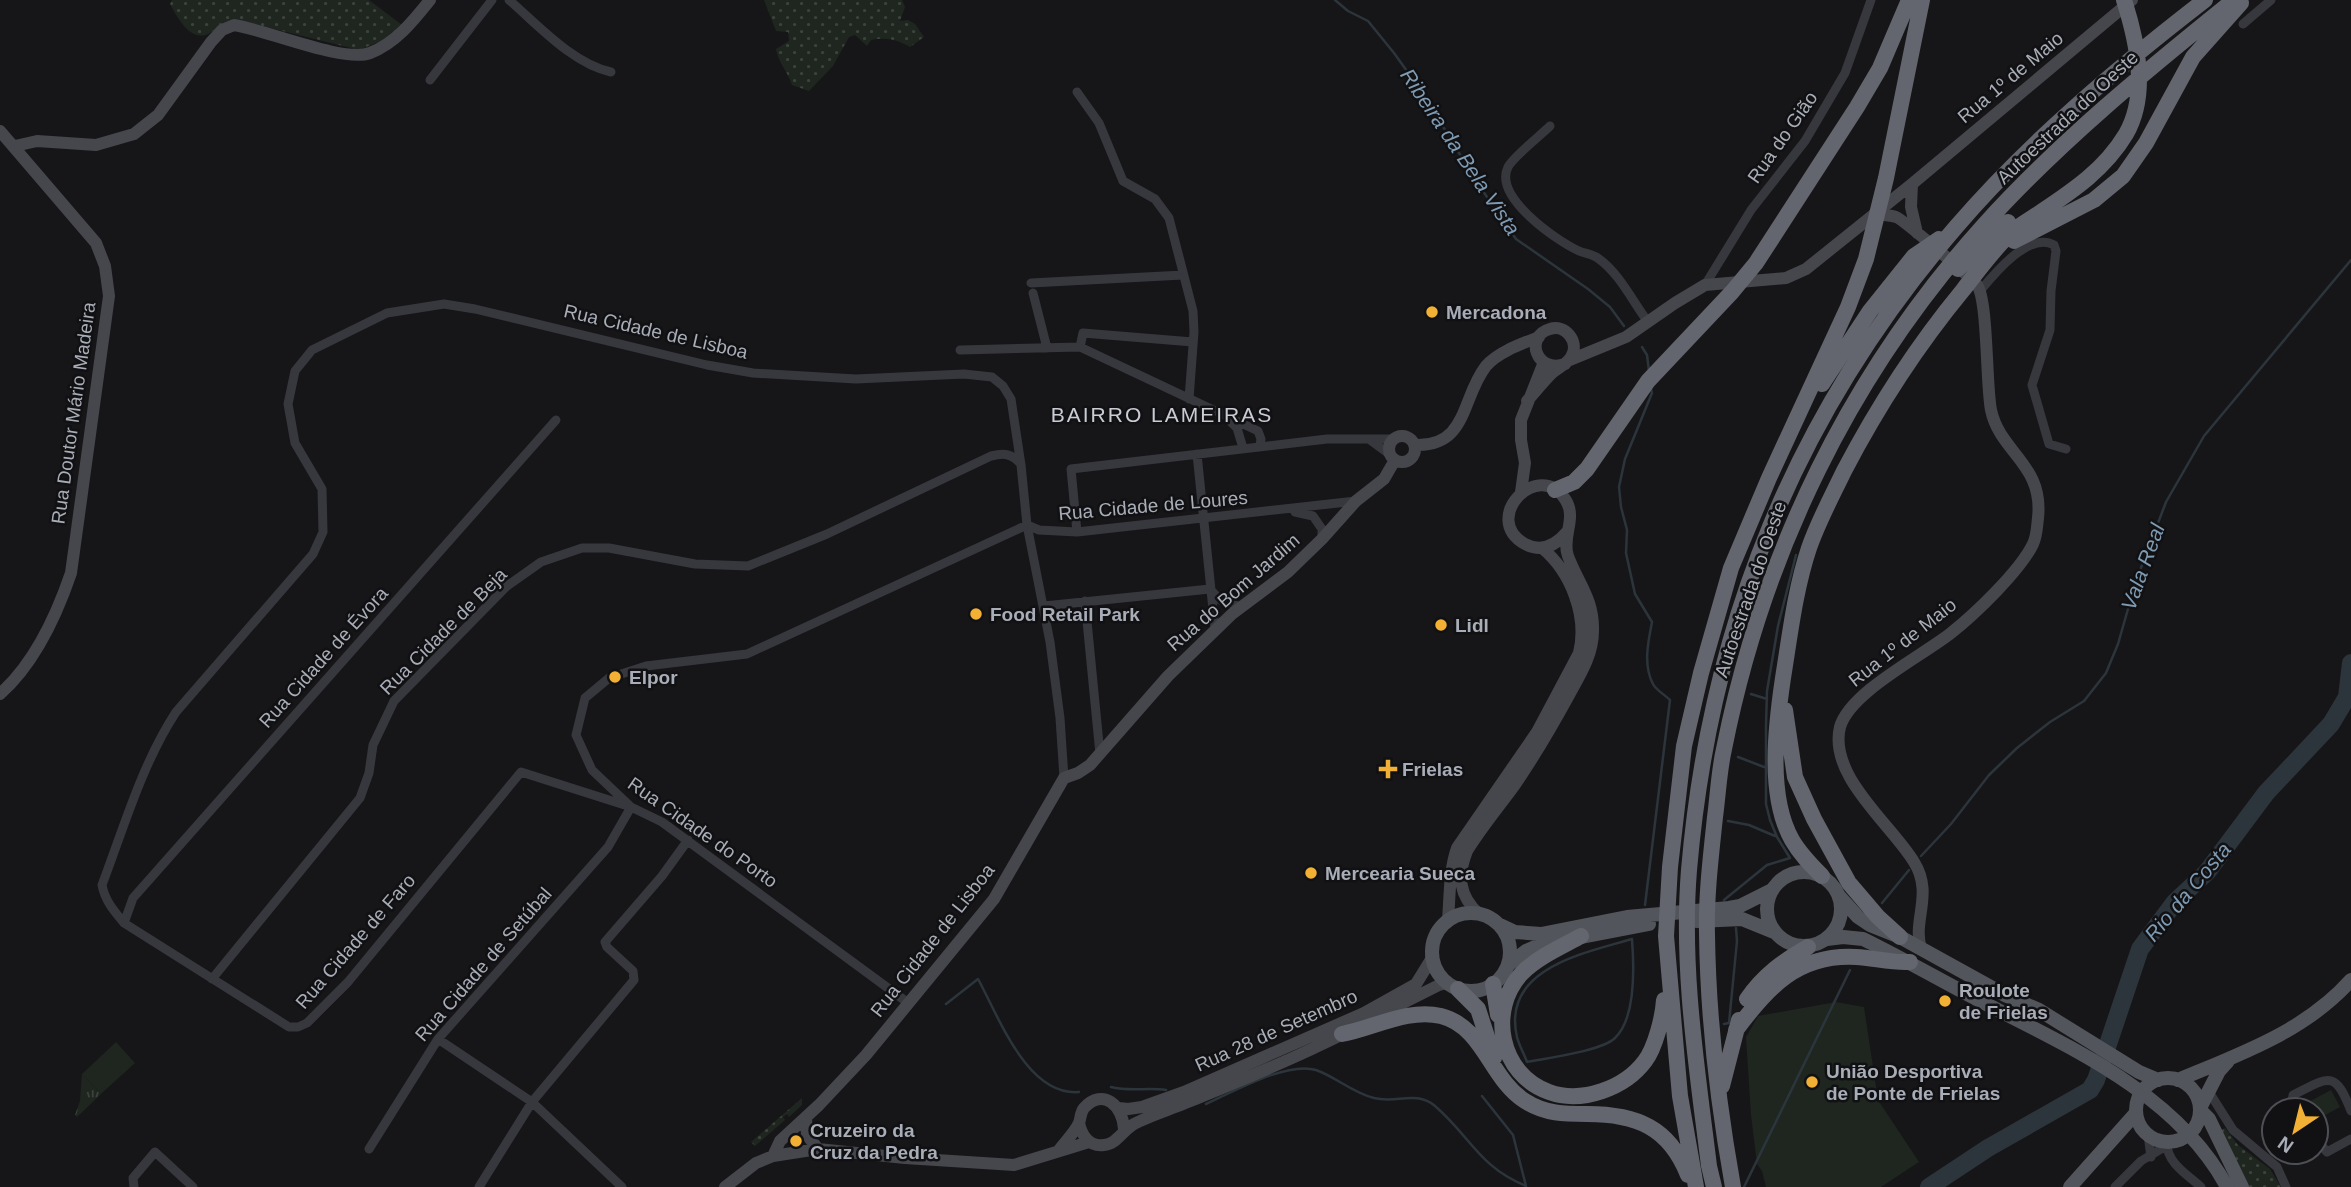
<svg xmlns="http://www.w3.org/2000/svg" width="2351" height="1187" font-family="Helvetica,sans-serif">
<defs>
<pattern id="grass-dots" width="8" height="8" patternUnits="userSpaceOnUse" patternTransform="scale(1.75)"><rect width="8" height="8" fill="#1e261f"/><path d="M2 2h.1M6 6h.1" fill="none" stroke="#3c433d" stroke-width="1.8" stroke-linecap="round"/></pattern>
<pattern id="park-tufts" width="24" height="20" patternUnits="userSpaceOnUse" patternTransform="scale(1.75)"><rect width="24" height="20" fill="#1e261f"/><path d="M3 7l-1-3M5 7V3M7 7l1-3M15 17l-1-3M17 17v-4M19 17l1-3" fill="none" stroke="#3c433d"/></pattern>
</defs>
<rect width="100%" height="100%" fill="#161618"/>
<path fill="url(#grass-dots)" d="M172,0H369L402,25L381,41L359,50L234,19C223,22 219,27 210,33C191,44 177,17 170,4Z
M764,0H902L905,7L900,21L908,20L915,24L924,37L910,47C897,39 885,37 871,40L867,46L855,35L849,37L833,66L809,91L792,85C788,72 778,62 776,49L789,41L788,32L776,31Z
M802,1098V1105L789,1117L787,1114L783,1117L785,1120L755,1146L751,1142Z
M2225,1128L2238,1145L2270,1169L2281,1187H2249L2220,1131Z"/>
<path fill="url(#park-tufts)" d="M82,1074L101,1094L77,1117L75,1115L80,1101Z"/>
<path fill="#1e261f" d="M1836,1002L1864,1007L1878,1100L1919,1162L1881,1187H1766L1762,1171L1757,1164L1751,1115L1746,1037L1758,1016Z
M116,1042L135,1063L101,1094L82,1074Z
M2331,1090L2340,1107L2316,1120V1110H2302L2301,1106Z"/>
<g fill="none" stroke-linecap="round" stroke-linejoin="round">
<path stroke="#2c353c" stroke-width="2.5" d="M1335,0L1348,11L1368,21L1394,53L1422,92L1476,181L1516,239L1588,289L1610,307L1624,326
M1642,347L1647,355L1649,371
M2348,687L2351,685
M1751,694L1767,699
M1738,757L1764,767
M1728,821L1749,825L1775,836
M1921,856L1951,824L1989,775L2017,748L2050,722L2084,701L2106,673L2118,644L2136,581L2166,502L2204,436L2351,260
M1724,900L1767,865L1790,858L1777,837L1770,820L1766,804V725L1767,691L1778,626L1796,555
M1882,903L1909,870
M1645,905L1670,700C1665,695 1656,690 1653,684C1643,665 1648,642 1652,622L1635,594L1626,553L1627,530L1621,507L1619,487L1625,459L1652,393L1651,389
M1632,939C1634,965 1636,1018 1615,1038C1602,1051 1547,1058 1527,1062C1524,1054 1519,1045 1517,1037C1501,968 1585,953 1632,939Z
M946,1004L978,979C999,1017 1027,1096 1079,1092
M1724,1024L1729,1023L1737,941L1736,928
M1111,1087C1130,1092 1147,1087 1166,1090
M1482,1096L1513,1135L1526,1186
M1206,1104C1233,1092 1287,1061 1316,1070C1336,1077 1353,1093 1374,1098C1396,1104 1416,1090 1435,1106C1470,1136 1479,1167 1526,1186
M1744,1187L1850,970"/>
<path stroke="#2c353c" stroke-width="18" d="M1929,1187L1988,1148L2090,1090L2096,1080L2140,949L2175,902L2207,872L2266,793L2331,724L2347,697L2351,663"/>
<path stroke="#37383d" stroke-width="9" d="M509,0C538,25 573,64 611,72
M2243,24L2271,0
M430,80L492,0
M1077,92L1099,123L1123,181L1155,199L1169,218L1193,311L1194,332L1189,399
M1550,126C1541,135 1513,157 1508,167C1493,197 1557,241 1579,251C1586,254 1593,254 1599,259C1619,273 1633,302 1648,322
M1031,283L1183,275
M1705,285L1751,210L1805,141L1845,73L1871,0
M1980,291C1994,274 2029,231 2054,245L2056,251L2051,291L2050,330L2032,385L2049,444L2066,449
M1033,293L1047,348
M1080,347L1083,333L1193,342
M960,350L1080,347L1258,431L1261,439L1260,445
M1231,422L1237,428L1243,448
M1370,440L1389,454
M1197,454L1215,629
M1295,512L1313,516L1322,529V539
M1027,525L1039,530L1077,532L1356,501
M1077,532L1071,469L1327,439H1393
M1210,589L1220,600L1241,607
M1085,601L1100,754
M1044,606L1210,589
M631,807L521,772L348,982L307,1023L298,1027H289L124,923C114,911 105,901 102,885C124,827 142,764 176,712L313,554L323,532L322,489L295,443L288,404L295,371L312,350L387,313L444,304L475,309L707,365L753,373L856,379L964,374L992,377L1003,386L1011,399L1021,465L1027,525L1050,642L1060,718L1064,778
M124,923L133,898L556,420
M212,979L360,798L369,773L373,745L394,701L507,586L541,562L582,548H609L695,564L748,566L827,534L991,456C1004,453 1011,453 1021,464
M907,1002L662,822L631,807L592,770L576,735L585,698L609,678L646,666L747,654L1027,525
M438,1039L532,1102L622,1187
M2209,1092L2233,1130L2277,1167L2286,1187
M2291,1110L2293,1095C2329,1077 2335,1069 2351,1111
M2148,1135L2151,1157
M2316,1139L2327,1152L2351,1139
M2167,1144C2167,1163 2188,1175 2201,1187
M369,1149L438,1039L608,847L631,807
M134,1187L133,1178L155,1152L193,1187
M479,1187L532,1102L634,980L633,971L607,947L605,942L662,876L688,840
M2115,1187L2141,1161L2173,1142"/>
<path stroke="#45474d" stroke-width="12" d="M0,131L96,243L105,266L109,296L71,573C56,617 35,663 0,694
M15,146L37,141L96,145L134,134L158,115L211,42L222,30L234,25C267,30 343,63 370,53C396,43 414,20 430,0
M1912,184L1911,207L1917,233
M1875,214C1882,215 1890,215 1896,217C1904,220 1970,277 1977,285C1988,300 1986,385 1991,410C2000,453 2044,464 2038,518C2037,526 2037,536 2033,544C2020,571 1975,614 1951,633C1922,656 1850,692 1840,727C1828,776 1891,824 1914,862C1934,894 1912,920 1921,949
M1570,360L1626,337L1675,303L1705,285L1786,278L1806,269L1912,184L2132,0
M1527,401C1535,392 1543,382 1552,373C1559,367 1569,363 1572,355C1579,341 1565,324 1550,329C1524,336 1536,374 1565,364
M1389 449a13 13 0 1 1 26 0a13 13 0 1 1-26 0Z
M1415,445C1468,447 1461,398 1486,366C1498,352 1521,344 1539,337
M1521,492L1525,463L1521,440V420L1544,362
M1479,914C1459,896 1457,876 1467,851C1481,828 1498,808 1514,786C1534,757 1552,726 1569,695C1580,675 1593,655 1593,631C1594,599 1578,583 1568,556C1561,537 1578,518 1565,499C1538,458 1480,519 1525,544C1542,553 1556,545 1567,532
M1448,920C1450,895 1449,871 1457,848L1537,732L1579,653C1588,616 1571,572 1542,548
M1365,1022L1439,985L1447,983
M1119,1108L1128,1109L1142,1107L1184,1092L1364,1013L1416,984L1432,958
M806,1117L807,1135L818,1149
M1079,1123C1082,1136 1089,1147 1104,1145C1118,1144 1123,1128 1138,1122C1152,1115 1168,1110 1183,1104C1237,1082 1296,1058 1349,1031
M1059,1150C1065,1142 1075,1132 1079,1123C1081,1118 1080,1113 1084,1108C1103,1087 1123,1106 1124,1129
M773,1156L780,1141L819,1105L866,1055L994,899L1064,778L1078,773L1090,765L1168,676L1232,614L1288,572L1322,539L1356,501L1384,479L1395,460
M725,1187L756,1163L773,1156L818,1149L905,1158L1014,1165L1089,1142"/>
<path stroke="#53555c" stroke-width="14" d="M1767 909a37 37 0 1 1 74 0a37 37 0 1 1-74 0Z
M1839,896L1858,917L1870,925L1900,937L2005,995L2039,1010L2139,1072L2158,1080
M1432 952a39 39 0 1 1 78 0a39 39 0 1 1-78 0Z
M1697,921L1742,919L1774,932
M1498,924L1515,932L1541,934L1627,917L1729,908L1740,906L1772,890
M1827,939L1843,937L1863,939C1906,960 1947,984 1990,1006C2076,1050 2179,1097 2227,1187
M1508,965L1526,951L1540,945L1649,924
M2136 1110a32 32 0 1 1 64 0a32 32 0 1 1-64 0Z
M2178,1080C2240,1054 2306,1031 2351,980
M2200,1108L2219,1071L2228,1061
M2200,1110L2209,1119L2242,1187
M2070,1187L2136,1113"/>
<path stroke="#63666e" stroke-width="16" d="M2014,241L2094,200L2123,176L2146,143L2193,57L2241,3
M1958,269L2008,222
M1822,384L1870,311L1914,256L1939,239
M1555,490L1574,482L1587,469L1648,381L1732,292L1756,263L1857,107L1880,68L1909,0
M1785,710L1795,777L1814,819L1849,883L1878,917L1900,937
M1822,876C1811,865 1800,854 1792,840C1767,796 1776,725 1783,678C1790,635 1795,590 1809,548C1818,522 1832,496 1844,471C1878,406 1916,347 1963,290C1978,271 1993,250 2011,233C2019,225 2031,219 2041,212C2074,190 2105,169 2126,134C2149,94 2137,41 2124,0
M1581,936C1561,947 1538,957 1522,973C1487,1010 1500,1075 1549,1092C1582,1104 1625,1088 1645,1061C1655,1048 1663,1017 1664,1000
M1493,984L1498,1015
M1458,989L1478,1009L1494,1058
M1747,999C1764,975 1783,961 1808,947
M1736,1030C1768,987 1798,954 1856,957C1874,958 1891,963 1910,962
M1342,1034C1374,1028 1408,1008 1441,1016C1484,1027 1490,1079 1525,1101C1545,1114 1565,1114 1587,1114C1636,1114 1669,1127 1688,1175
M1722,1086L1739,1020
M1696,1187L1680,1096L1666,936L1670,867L1684,746L1701,673L1731,568L1769,478L1848,307L1866,259L1886,178L1922,0
M1714,1187L1709,1166C1697,1068 1681,969 1689,870C1710,625 1795,414 1956,227C2029,142 2117,68 2205,0
M1733,1187C1718,1103 1708,1019 1707,934C1706,895 1711,856 1715,817C1718,795 1719,771 1724,749C1763,553 1850,374 1984,225C2059,142 2147,70 2234,0"/>
</g>
<g fill="#f2b134" stroke="#111113" stroke-width="2.5">
<circle cx="1432" cy="312" r="7"/>
<circle cx="976" cy="614" r="7"/>
<circle cx="1441" cy="625" r="7"/>
<circle cx="615" cy="677" r="7"/>
<path d="M1384.5 758.5h7v7h7v7h-7v7h-7v-7h-7v-7h7z"/>
<circle cx="1311" cy="873" r="7"/>
<circle cx="1945" cy="1001" r="7"/>
<circle cx="1812" cy="1082" r="7"/>
<circle cx="796" cy="1141" r="7"/>
</g>
<g text-anchor="middle" stroke-width="5" stroke-linejoin="round" paint-order="stroke">
<g font-size="19" fill="#a8adb8" stroke="#111113">
<text transform="translate(2010 77) rotate(-40)" y="7">Rua 1º de Maio</text>
<text transform="translate(2067 117) rotate(-43)" y="7">Autoestrada do Oeste</text>
<text transform="translate(1782 137) rotate(-55)" y="7">Rua do Gião</text>
<text transform="translate(656 331) rotate(13)" y="7">Rua Cidade de Lisboa</text>
<text transform="translate(73 413) rotate(-82)" y="7">Rua Doutor Mário Madeira</text>
<text transform="translate(1153 505) rotate(-5)" y="7">Rua Cidade de Loures</text>
<text transform="translate(1750 589) rotate(-71)" y="7">Autoestrada do Oeste</text>
<text transform="translate(1233 592) rotate(-41)" y="7">Rua do Bom Jardim</text>
<text transform="translate(443 631) rotate(-45)" y="7">Rua Cidade de Beja</text>
<text transform="translate(1902 642) rotate(-38)" y="7">Rua 1º de Maio</text>
<text transform="translate(323 657) rotate(-48)" y="7">Rua Cidade de Évora</text>
<text transform="translate(703 832) rotate(35)" y="7">Rua Cidade do Porto</text>
<text transform="translate(932 940) rotate(-52)" y="7">Rua Cidade de Lisboa</text>
<text transform="translate(355 941) rotate(-49)" y="7">Rua Cidade de Faro</text>
<text transform="translate(483 964) rotate(-49)" y="7">Rua Cidade de Setúbal</text>
<text transform="translate(1276 1030) rotate(-24)" y="7">Rua 28 de Setembro</text>
</g>
<g font-size="19" font-weight="bold" fill="#a8adb8" stroke="#111113" text-anchor="start">
<text x="1446" y="319">Mercadona</text>
<text x="990" y="621">Food Retail Park</text>
<text x="1455" y="632">Lidl</text>
<text x="629" y="684">Elpor</text>
<text x="1402" y="776">Frielas</text>
<text x="1325" y="880">Mercearia Sueca</text>
<text x="1959" y="997">Roulote<tspan x="1959" dy="22">de Frielas</tspan></text>
<text x="1826" y="1078">União Desportiva<tspan x="1826" dy="22">de Ponte de Frielas</tspan></text>
<text x="810" y="1137">Cruzeiro da<tspan x="810" dy="22">Cruz da Pedra</tspan></text>
</g>
<g font-size="21" font-style="italic" fill="#7f9bb3" stroke="#111113">
<text transform="translate(1460 152) rotate(56)" y="7">Ribeira da Bela Vista</text>
<text transform="translate(2143 567) rotate(-70)" y="7">Vala Real</text>
<text transform="translate(2188 892) rotate(-50)" y="7">Rio da Costa</text>
</g>
<g font-size="21" letter-spacing="2" fill="#c9ccd4" stroke="#111113">
<text x="1162" y="422">BAIRRO LAMEIRAS</text>
</g>
</g>
<g transform="translate(2295 1131) rotate(215)"><circle r="33" fill="#111113" stroke="#4d4f55" stroke-width="2"/>
<path d="M0-5L12 26L0 18L-12 26Z" fill="#f2b134"/>
<text y="-10" font-size="19" font-weight="bold" text-anchor="middle" fill="#a8adb8">N</text>
</g>
</svg>
